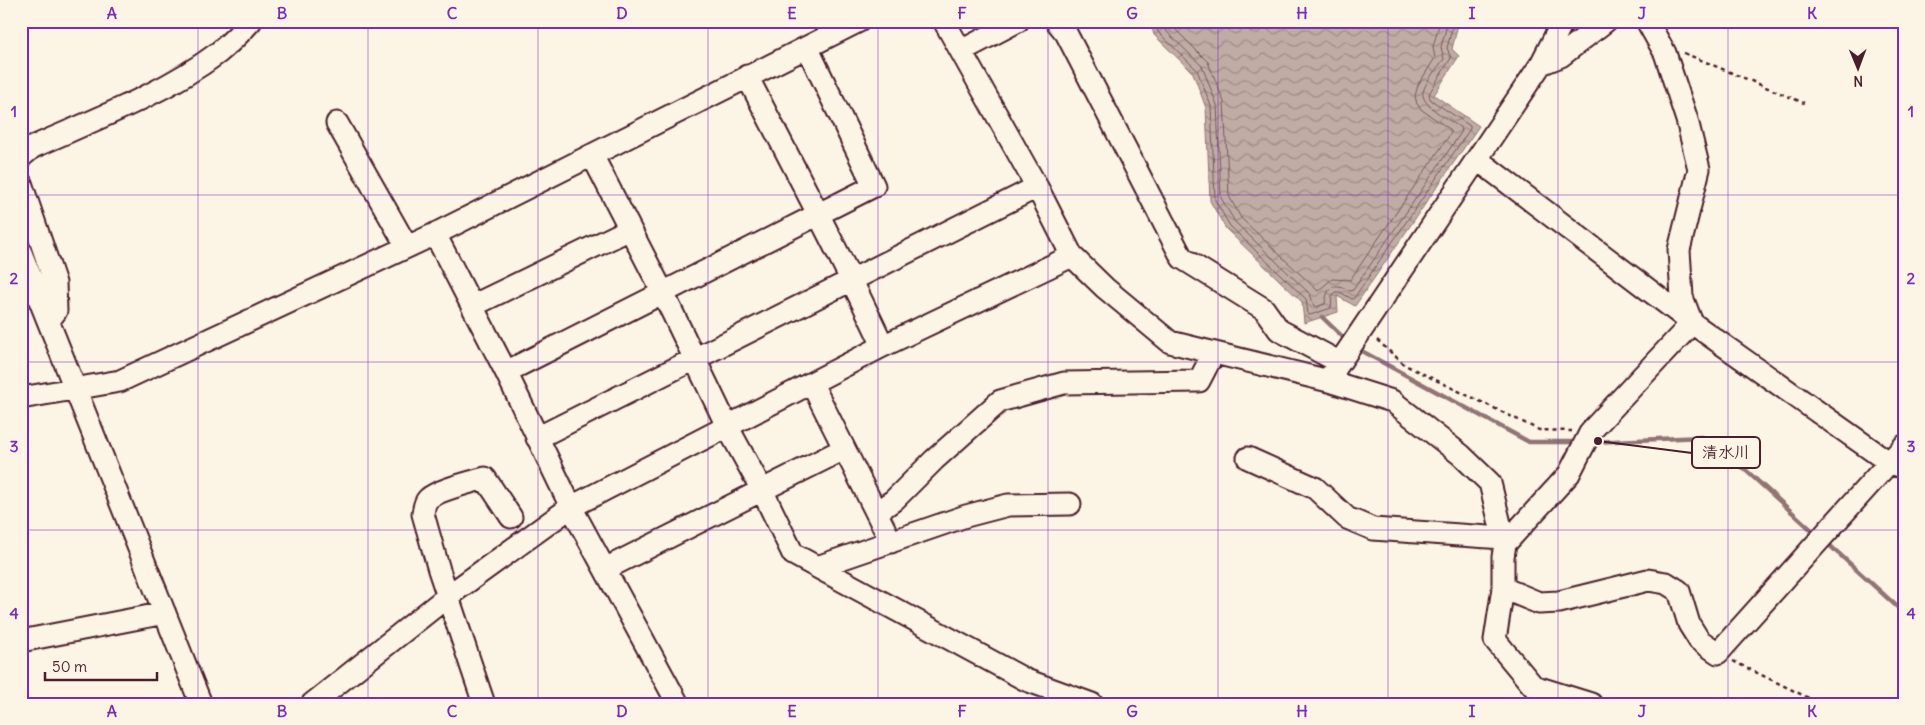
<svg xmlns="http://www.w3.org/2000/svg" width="1925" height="725" font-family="Delius,'Klee One',sans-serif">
<defs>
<pattern id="water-waves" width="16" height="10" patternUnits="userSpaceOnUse" patternTransform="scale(1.25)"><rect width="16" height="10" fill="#c0aca5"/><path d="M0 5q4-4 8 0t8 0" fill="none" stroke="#9e8b87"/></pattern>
</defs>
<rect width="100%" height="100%" fill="#fcf5e5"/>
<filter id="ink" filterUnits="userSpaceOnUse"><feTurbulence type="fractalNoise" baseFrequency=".02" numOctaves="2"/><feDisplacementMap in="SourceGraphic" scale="10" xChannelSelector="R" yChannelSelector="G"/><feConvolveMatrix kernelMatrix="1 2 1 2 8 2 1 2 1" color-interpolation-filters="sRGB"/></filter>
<g filter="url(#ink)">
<path fill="url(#water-waves)" stroke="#917474" d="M1150,21H1459L1452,49L1459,56L1434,95L1479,126L1355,306L1337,296L1338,312L1304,323L1302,302L1226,229L1210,201L1206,108L1193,73L1154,35Z"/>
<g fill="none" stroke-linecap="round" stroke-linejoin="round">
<path stroke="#79575c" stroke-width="1" d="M1155,21L1158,32L1197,70L1211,106L1215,200L1230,226L1306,299L1308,314L1310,315L1331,308L1332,296L1335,292H1340L1352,299L1354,298L1470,129V126L1431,100L1429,96L1430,92L1451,58L1447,48L1454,21
M1162,21L1164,29L1202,66L1217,105L1221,198L1235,222L1310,294L1314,306L1316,307L1325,304C1327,286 1334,281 1350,291L1353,290L1462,131L1461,128C1451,121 1420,105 1423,92C1426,81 1437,68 1444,59L1441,47L1448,21
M1169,21L1171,25L1208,62L1224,102L1229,196L1241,218L1318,291L1332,279L1350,280L1451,133V130L1422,110L1417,104L1415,96L1418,85L1435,58L1433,47L1440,21"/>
<path stroke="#917474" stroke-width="4.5" d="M1322,317L1348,342
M1356,348L1529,442H1577
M1593,442L1702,437L1718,445L1816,534
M1826,542L1904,613"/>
<g stroke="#4a1f2b" stroke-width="25">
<path id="minor" d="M944,21L1037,187L1072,256L1105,288L1170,342L1329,381L1392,401L1461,455L1490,483L1505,544L1503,557V588L1495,640L1533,686L1591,704
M1056,21L1066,33L1182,258L1264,309L1279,330L1339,362
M1647,21L1665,53L1687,120L1699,169L1679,250L1682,297L1692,323
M961,51L1018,21
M1541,64L1561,56L1606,21
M747,76C793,166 841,255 883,346
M337,123L407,247
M592,155L859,21
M21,157L33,147C94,120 165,93 218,53C229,44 241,32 251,21
M1478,160L1692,323L1890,463L1903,467
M21,183L55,283L56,311L49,320
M435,234L506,372L571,507L678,704
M21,253L201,704
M472,306L630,229
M506,372L874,186L807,47
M1332,374L1541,64L1563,21
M812,384L891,542
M21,398L120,381L435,234L592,155L663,293L727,426L762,490L793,554L1026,680L1092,704
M537,438L1037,187
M1248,458L1315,488L1347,518L1373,529L1503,538
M877,512L894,500L934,460L1000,401L1064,383L1199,381L1213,354
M1505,544L1569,474L1591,431L1692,323
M817,567L966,516L1008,505L1070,504
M605,569L844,449
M1503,588L1539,603L1559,602L1648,580L1666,583L1679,591L1689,624L1699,640L1718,653L1904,446
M21,641L165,613
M312,704L448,596L571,507L883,346L1072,256
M484,704L439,570L423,514C424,509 424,503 428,499C437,490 472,482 485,478L511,517"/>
</g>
<path stroke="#4a1f2b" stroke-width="2.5" stroke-dasharray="4 4" stroke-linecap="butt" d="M1684,53L1804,103
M1377,340L1405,365L1539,430L1572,431
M1733,661L1821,704"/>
<use href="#minor" stroke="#fcf5e5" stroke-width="21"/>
</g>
</g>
<path fill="none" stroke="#7b2cbf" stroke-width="1" stroke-opacity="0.55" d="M198,21V704M368,21V704M538,21V704M708,21V704M878,21V704M1048,21V704M1218,21V704M1388,21V704M1558,21V704M1728,21V704M21,195H1904M21,362H1904M21,530H1904"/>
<path fill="none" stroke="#4a1f2b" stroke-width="2" d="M1598 441L1692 453"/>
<circle fill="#4a1f2b" stroke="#fcf5e5" stroke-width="2" cx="1598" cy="441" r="5"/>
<rect fill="#fcf5e5" stroke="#4a1f2b" stroke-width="2" x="1692" y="437" width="68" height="31" rx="5"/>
<g font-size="16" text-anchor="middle" font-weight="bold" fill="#4a1f2b">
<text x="1726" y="458">清水川</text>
</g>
<rect width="1925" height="725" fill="none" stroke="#fcf5e5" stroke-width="55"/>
<g transform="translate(1858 68) rotate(179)" stroke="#fcf5e5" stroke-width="4" paint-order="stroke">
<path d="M0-4L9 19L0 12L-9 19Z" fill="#4a1f2b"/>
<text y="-8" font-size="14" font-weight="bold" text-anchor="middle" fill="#4a1f2b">N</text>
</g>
<path d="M45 672v8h112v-8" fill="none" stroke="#4a1f2b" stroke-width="2.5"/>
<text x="52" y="672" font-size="15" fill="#4a1f2b" stroke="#fcf5e5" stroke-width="4" paint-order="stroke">50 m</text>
<rect x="28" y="28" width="1870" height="670" fill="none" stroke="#7b2cbf" stroke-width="2"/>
<g font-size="16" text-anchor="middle" font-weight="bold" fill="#7b2cbf">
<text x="112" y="19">A</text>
<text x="282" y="19">B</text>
<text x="452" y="19">C</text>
<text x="622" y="19">D</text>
<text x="792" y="19">E</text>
<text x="962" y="19">F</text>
<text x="1132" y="19">G</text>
<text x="1302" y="19">H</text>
<text x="1472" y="19">I</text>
<text x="1642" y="19">J</text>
<text x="1812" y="19">K</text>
<text x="14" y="117">1</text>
<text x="1911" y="117">1</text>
<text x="14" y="284">2</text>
<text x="1911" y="284">2</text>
<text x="14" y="452">3</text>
<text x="1911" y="452">3</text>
<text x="14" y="619">4</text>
<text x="1911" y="619">4</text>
<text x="112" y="717">A</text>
<text x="282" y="717">B</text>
<text x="452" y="717">C</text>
<text x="622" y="717">D</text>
<text x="792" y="717">E</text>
<text x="962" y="717">F</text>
<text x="1132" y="717">G</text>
<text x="1302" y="717">H</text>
<text x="1472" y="717">I</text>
<text x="1642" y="717">J</text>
<text x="1812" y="717">K</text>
</g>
</svg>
